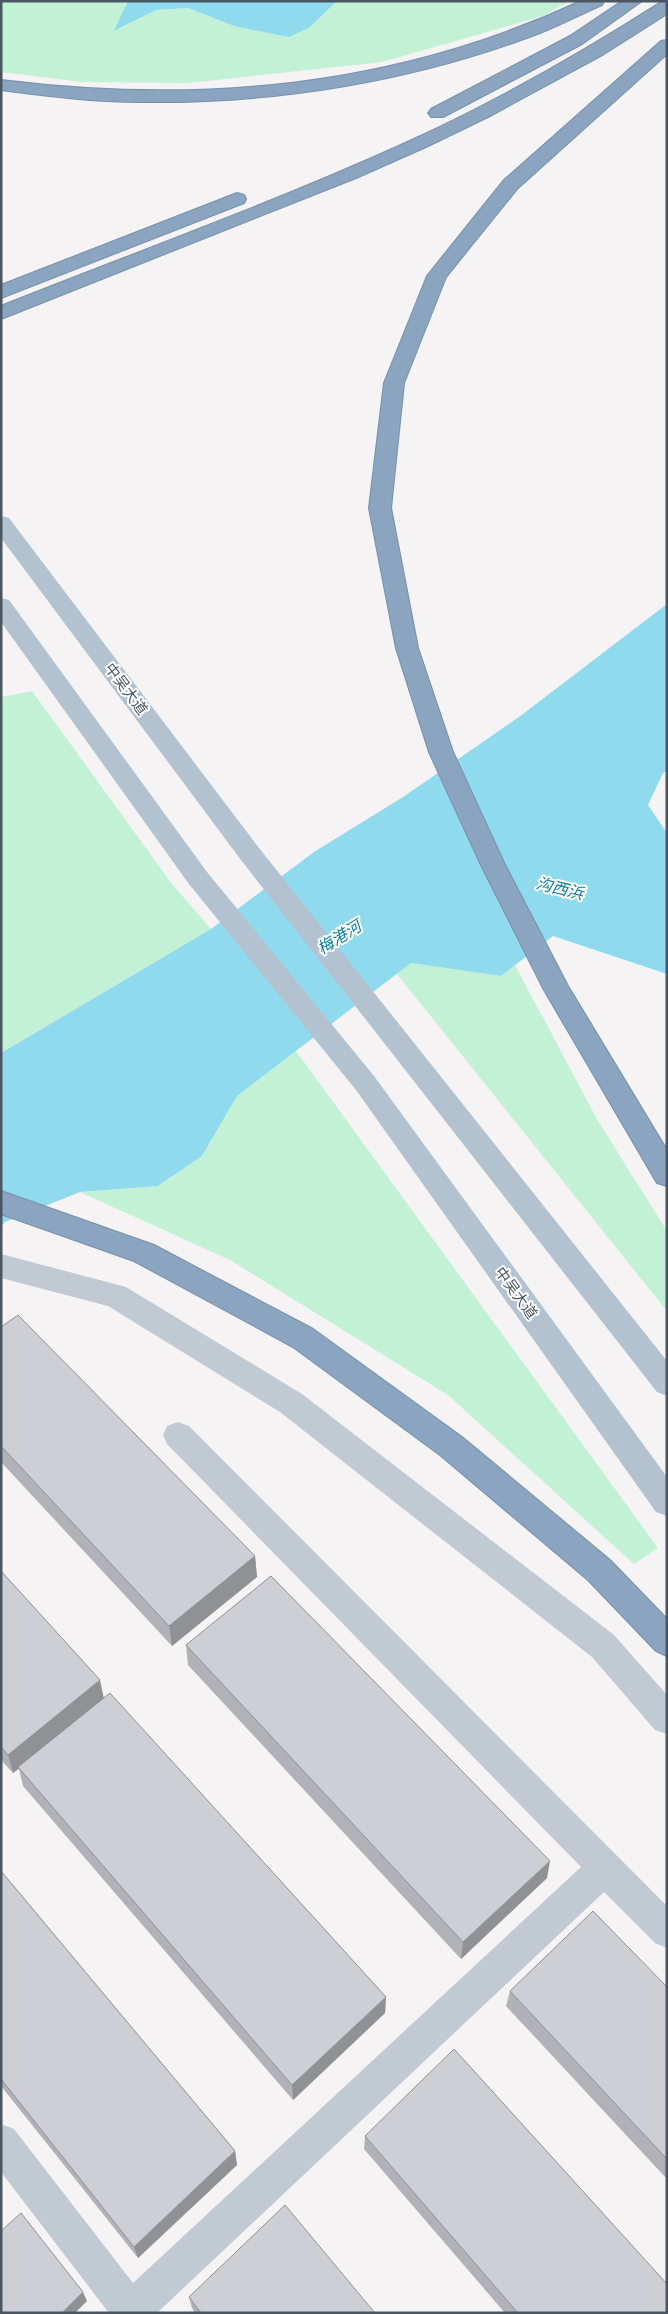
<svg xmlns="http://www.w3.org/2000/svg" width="668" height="2314" font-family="Cabin,'Noto Sans SC',sans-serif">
<rect width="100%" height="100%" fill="#f5f3f3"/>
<path fill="#c3f1d5" d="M1,1H130L127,3L115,31L156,10L188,8L234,26L310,27L337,1H570L543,16L382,62L188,83L82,82L1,72Z
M32,691L172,884L211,929L1,1053V697Z
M411,963L501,976L515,965L598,1121L667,1231V1311L397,974Z
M296,1051L658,1548L634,1564L448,1395L230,1260L80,1192L159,1186L202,1156L237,1096Z"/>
<path fill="#90daee" d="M130,1H337L310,27L289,37L234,26L188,8L156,10L114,31L127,3Z
M667,604V771L663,773L648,805L667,833V974L553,936L501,976L411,963L237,1096L202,1156L158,1186L80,1192L5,1222L1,1227V1053L211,929L314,852L403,797L519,717Z"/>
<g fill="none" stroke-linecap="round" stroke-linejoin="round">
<g stroke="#7690ad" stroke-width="2">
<path id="highway" d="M581,1H604L602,5C581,14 561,25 540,33C414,81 276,104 140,102C94,102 47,96 1,90V80C203,105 395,87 581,1Z
M622,1H642L582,44L443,117H431L428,113L431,109L570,36Z
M667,1V14L604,54L490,116L426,147L356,178L1,319V306C139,251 279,201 414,139C499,100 581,53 661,2Z
M667,40V54L517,189L446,277L404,383L391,508L418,648L453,752L505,865L568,986L667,1150V1186L657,1183L544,990L481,865L429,752L396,648L369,508L384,383L427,276L503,181L661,41Z
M237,193L244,195L246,199L244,203L1,298V285Z
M1,1191L154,1245L313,1329L462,1437L610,1560L667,1619V1656L656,1651L588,1580L440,1455L293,1347L134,1261L1,1214Z"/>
</g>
<path fill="#c1cad2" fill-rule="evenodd" d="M1,1254L126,1287L302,1394L614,1635L667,1695V1734L655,1730L592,1657L280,1412L108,1306L1,1278Z
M178,1422L189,1426L667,1906V1948L655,1943L604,1892L157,2313H109L1,2172V2124L14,2129L133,2283L581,1867L167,1444L163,1435L167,1426Z"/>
<path fill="#b3c2d1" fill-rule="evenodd" d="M1,516L9,518L259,848L667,1361V1396L657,1392L241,860L1,538Z
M1,598L9,600L207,872L374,1076L667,1477V1516L656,1512L356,1090L189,884L1,622Z"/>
<use href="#highway" fill="#8ba5c1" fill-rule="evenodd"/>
</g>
<path fill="#b0b2b7" d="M1,1327L255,1556L257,1577L172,1646L1,1462Z
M1,1571L104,1698L386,1997L385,2013L293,2100L23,1786L19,1769L13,1773L1,1760Z
M186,1645L547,1878L461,1959L188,1665Z
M1,1871L235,2151L237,2165L138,2258L1,2086Z
M667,1987V2179L506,2006L510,1991Z
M365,2136L667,2313H505L364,2149Z
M189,2297L375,2313H195L192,2308Z"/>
<path fill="#909195" d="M255,1556L257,1577L172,1646L169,1626Z
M100,1680L104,1699L13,1773L8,1755Z
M550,1861L547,1878L461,1959L463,1942Z
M386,1997L385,2013L293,2100L292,2085Z
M235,2151L237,2165L138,2258L134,2247Z
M83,2292L87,2301L75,2313H62Z"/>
<path fill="#cdcfd5" stroke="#909195" d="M18,1315L255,1556L169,1626L1,1446V1327Z
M1,1571L100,1680L8,1755L1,1747Z
M271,1576L550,1861L463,1942L186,1645Z
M110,1693L386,1997L292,2085L18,1767Z
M1,1871L235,2151L134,2247L1,2079Z
M593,1911L667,1987V2159L510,1991Z
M454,2049L667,2284V2313H518L365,2136Z
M285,2205L375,2313H201L189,2297Z
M21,2213L83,2292L62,2313H1V2231Z"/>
<g text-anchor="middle" stroke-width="4" stroke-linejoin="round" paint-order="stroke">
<g font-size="15" fill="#4a5661" stroke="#fff">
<text transform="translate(126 689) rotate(53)" y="5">中吴大道</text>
<text transform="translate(516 1293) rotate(54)" y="5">中吴大道</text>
</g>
<g font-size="16" font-style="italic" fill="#0c7c9b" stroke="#fff">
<text transform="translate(560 888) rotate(14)" y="6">沟西浜</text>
<text transform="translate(339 937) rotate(-32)" y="6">梅港河</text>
</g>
</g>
<rect width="668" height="2314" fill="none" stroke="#4a5661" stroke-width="5"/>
</svg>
